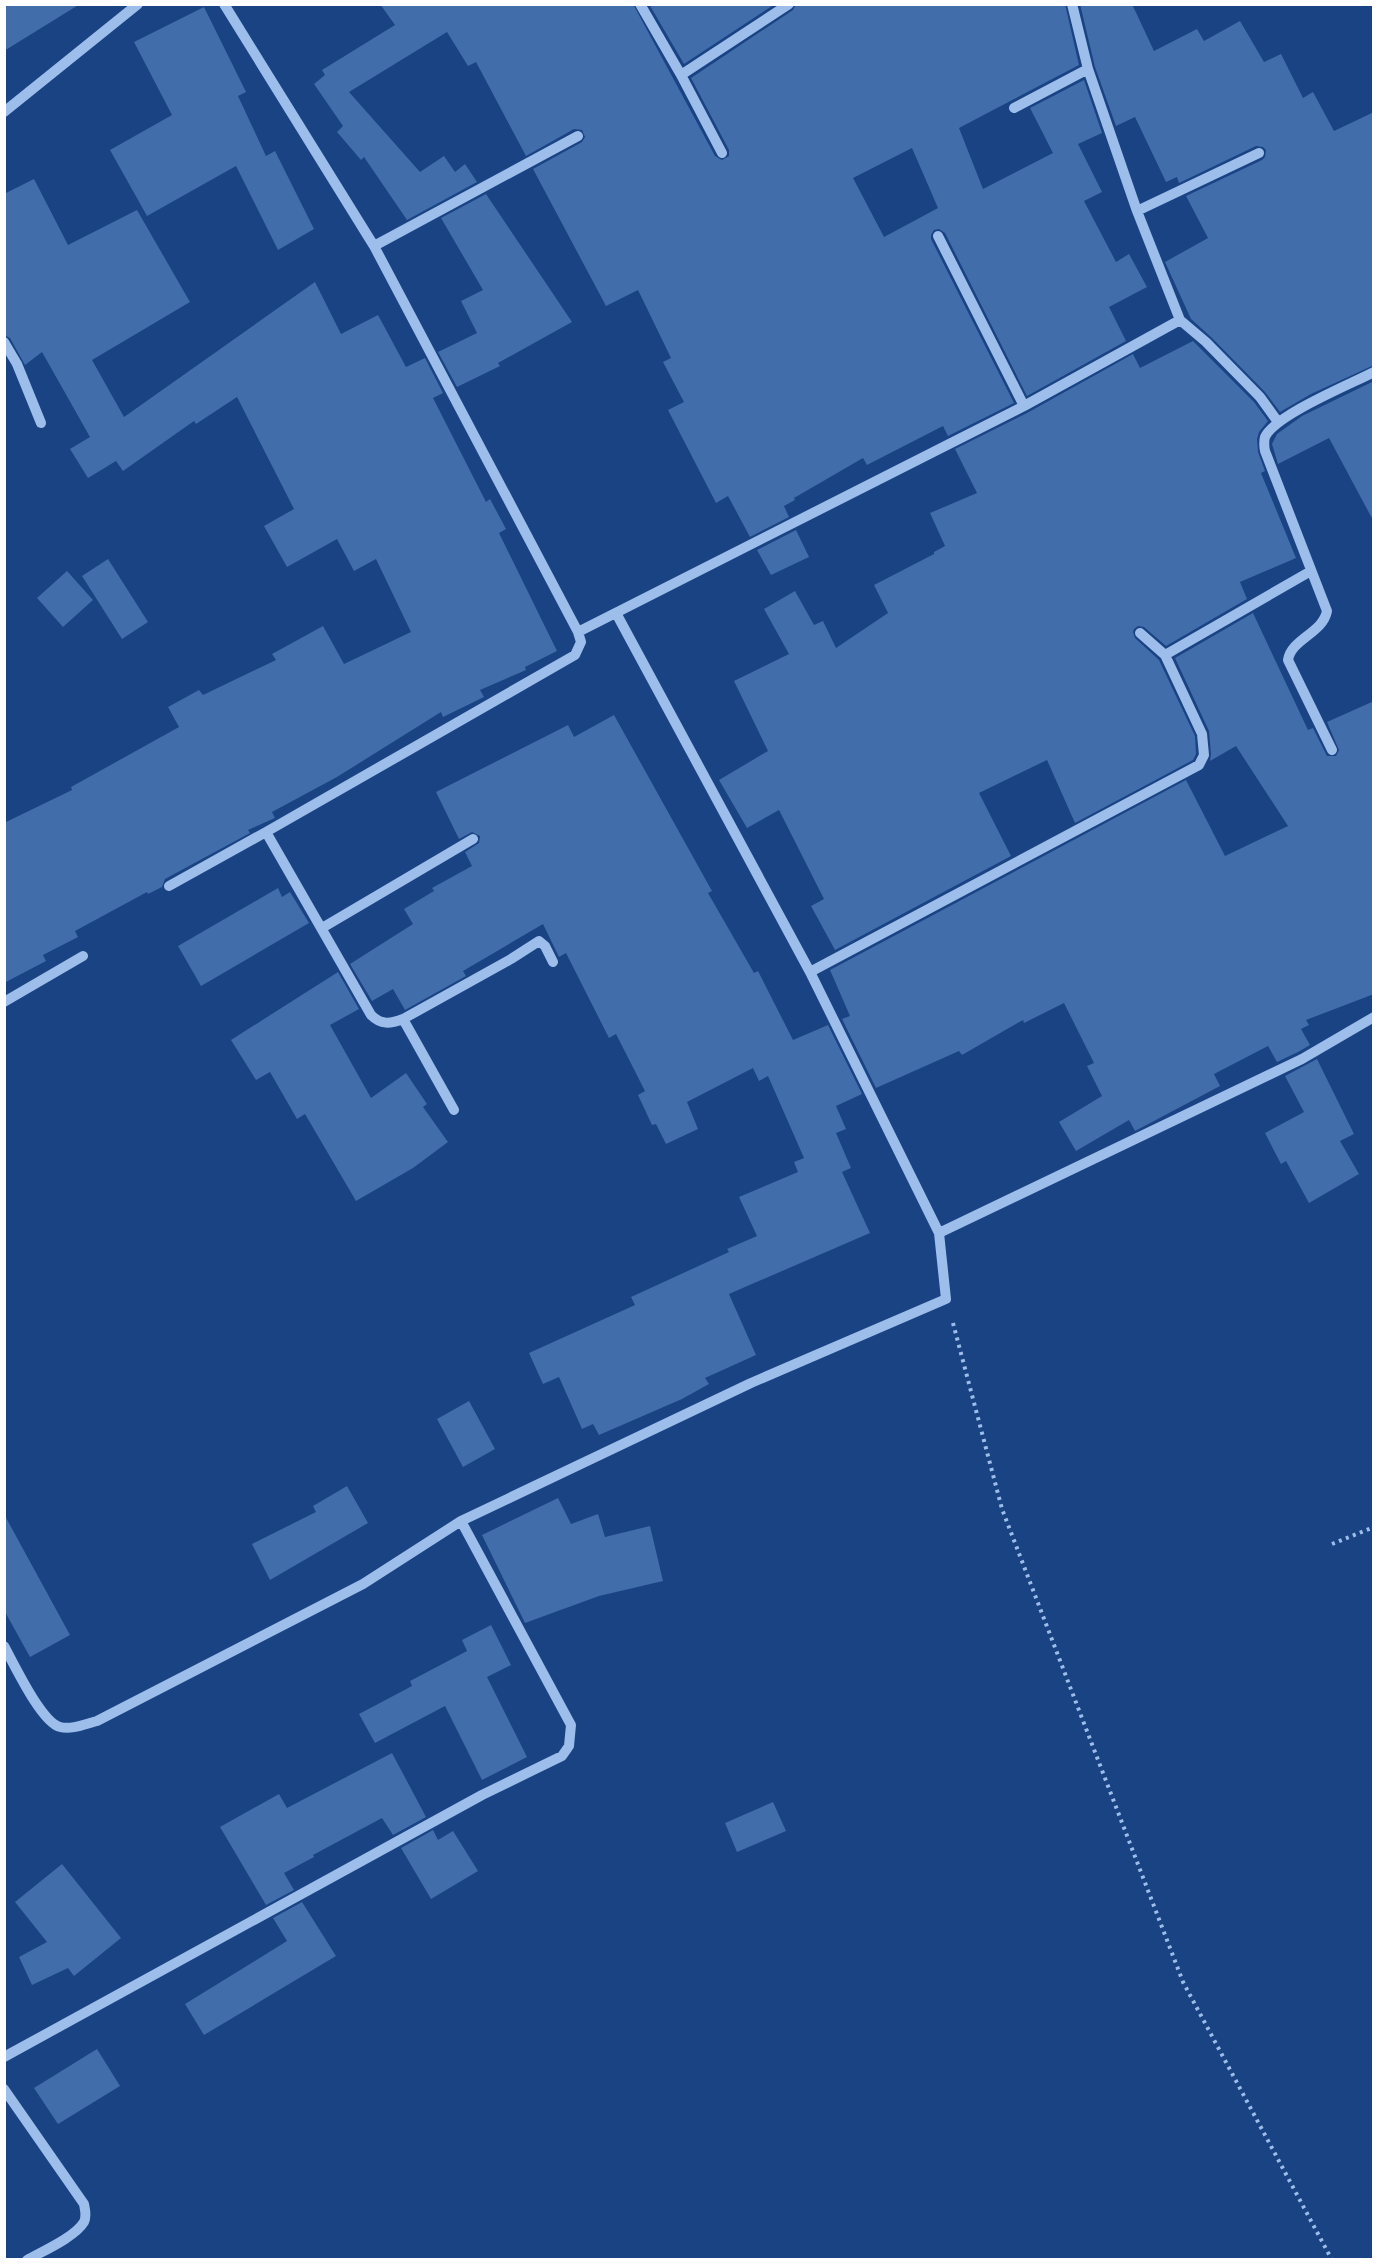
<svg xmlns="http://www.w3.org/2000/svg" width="1378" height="2264" font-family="'Work Sans',sans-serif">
<rect width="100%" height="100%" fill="#194382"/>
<path fill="#416dab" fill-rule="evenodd" d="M4,4H80L4,51Z
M380,4H633L715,156L722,160L729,156V150L691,78L793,10L796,4H1065L1079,65L959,128L983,189L1053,153L1030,108L1084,80L1102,133L1078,144L1102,192L1084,201L1116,262L1129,254L1147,287L1109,307L1126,341L1027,396L945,233L939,229L934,230L931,235V239L1014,403L948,436L943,426L867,465L863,458L794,498L795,500L784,506L789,517L750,537L728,496L716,503L668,410L684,402L663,362L671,358L638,290L606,306L533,169L582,142L585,137L582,130L574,129L526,156L476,62L468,66L447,32L349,92L420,172L444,156L455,172L465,164L477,182L407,220L364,157L361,160L337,132L343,126L314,84L325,75L322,70L395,25ZM912,148L938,208L884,237L853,178Z
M649,4H775L684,64Z
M1080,4H1132L1154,51L1197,29L1204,41L1240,21L1264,62L1281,54L1303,98L1313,92L1334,131L1374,112V365L1311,394L1280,412L1265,392L1211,337L1191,319L1165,262L1208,238L1186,196L1262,160L1265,157L1266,150L1263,147L1256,146L1179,183L1177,177L1166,182L1135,117L1116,126L1095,67Z
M204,7L246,92L238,96L266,156L275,151L314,229L278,250L236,166L147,216L110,150L172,115L134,42Z
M34,179L68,245L137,210L190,302L92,360L124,417L315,282L341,334L378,315L406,367L425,358L443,393L433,398L486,502L490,499L506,529L499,533L557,651L525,667L526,670L480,690L484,697L443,717L441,712L337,777L272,812L275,818L248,830L250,833L165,879L162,887L148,894L147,892L75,931L78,937L43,955L46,961L4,983V823L72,790L71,787L179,727L168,707L199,690L203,695L276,660L272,654L323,626L344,664L411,632L376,559L354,571L337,539L287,567L264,526L294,509L237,397L196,424L194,421L123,471L116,461L88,478L70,449L90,437L42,352L25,365L10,338L4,335V194Z
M486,194L572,322L498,363L500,366L457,387L438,352L477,333L461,301L483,290L441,218Z
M1193,341L1254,402L1268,421L1259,432L1257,439L1258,452L1265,471L1261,473L1296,558L1240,582L1247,599L1166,646L1144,627L1138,626L1134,629L1133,632L1135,638L1159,660L1195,736L1196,754L1193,760L1075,823L1047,760L979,793L1011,856L835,950L811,906L824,899L779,810L747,828L719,780L768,751L734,681L789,654L764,609L795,591L814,625L823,621L836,648L888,613L874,585L934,554V552L945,546L930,513L977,493L955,449L1027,413L1133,354L1140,368Z
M1374,381V522L1329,438L1278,464L1272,444L1277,434L1302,416Z
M796,530L809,557L771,575L757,550Z
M108,559L148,622L122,639L82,576Z
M67,571L93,600L63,627L37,598Z
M1253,613L1308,730L1313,728L1327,756H1336L1339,750L1327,722L1374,701V994L1306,1020L1309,1025L1301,1029L1310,1045L1298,1052L1277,1062L1268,1046L1214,1074L1220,1086L1135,1131L1129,1120L1076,1151L1059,1122L1102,1096L1087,1066L1094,1063L1064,1003L1024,1023L1023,1020L962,1055L959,1051L876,1088L842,1019L850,1016L830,970L1186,780L1225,856L1288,826L1236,746L1210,761L1211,754L1209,731L1175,658Z
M614,715L712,891L708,893L754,973L758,971L793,1040L828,1025L862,1094L836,1106L846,1129L836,1133L851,1168L842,1172L870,1233L729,1294L756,1355L705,1378L709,1384L682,1399L599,1435L593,1424L582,1429L559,1377L543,1384L529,1353L635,1305L631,1297L729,1252L727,1249L757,1236L739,1197L798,1172L794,1162L804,1158L768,1076L759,1081L753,1068L687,1102L698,1129L666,1144L656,1124L652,1125L638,1095L645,1091L616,1034L609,1038L566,953L559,957L543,924L463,971L466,976L405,1010L393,989L372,1001L350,964L413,924L404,909L434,891L432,888L472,866L465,852L479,843L480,836L472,832L459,839L436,792L568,725L574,737Z
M278,888L282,897L290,892L309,923L201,986L178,946Z
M338,972L359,1009L330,1025L371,1098L406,1073L427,1104L423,1107L448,1142L413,1168L356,1201L305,1114L297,1119L270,1072L256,1080L231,1040Z
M1317,1059L1354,1134L1340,1141L1359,1174L1309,1203L1286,1161L1281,1164L1265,1133L1304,1112L1285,1076Z
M469,1401L495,1449L463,1467L437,1419Z
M347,1486L368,1523L270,1580L252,1544L316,1512L313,1506Z
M558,1498L571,1524L598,1514L605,1537L650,1526L663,1581L599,1596L525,1623L482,1535Z
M4,1514L70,1635L30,1657L4,1610Z
M491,1625L511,1665L487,1677L527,1757L482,1780L445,1706L375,1743L359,1714L412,1686L410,1681L467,1651L462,1640Z
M392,1753L426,1817L393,1835L382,1818L313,1855L314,1857L284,1873L294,1890L266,1905L220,1827L279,1794L287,1808Z
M773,1802L786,1831L737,1852L725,1823Z
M433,1830L438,1840L453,1831L478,1871L431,1899L401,1848Z
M62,1864L121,1938L74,1976L68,1968L32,1985L19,1957L47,1942L15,1902Z
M302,1902L336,1956L204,2035L185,2004L287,1941L273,1918Z
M97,2049L120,2086L58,2124L34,2088Z"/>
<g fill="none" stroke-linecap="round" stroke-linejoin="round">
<path stroke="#9dbdeb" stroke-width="4" stroke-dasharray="3 4.5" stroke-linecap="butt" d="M953,1323L1002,1509L1183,1982L1332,2260
M1332,1544L1374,1527"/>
<path stroke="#9dbdeb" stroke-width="10" d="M640,4L681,75L722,153
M1072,4L1088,69L1137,211L1180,320L1206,342L1260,397L1278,422
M681,75L789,4
M1014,108L1088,69
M4,112L138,4
M1137,211L1259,153
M938,236L1024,406
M374,246L578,136
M4,342L17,364L41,423
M578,632L1024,406L1180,320
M1165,655L1311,571
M1332,750L1288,660C1291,639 1323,633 1327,611L1265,451C1264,447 1264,440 1265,437C1275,415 1351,384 1374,372
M266,832L371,1015C381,1025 390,1024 403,1019L511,959L539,941L545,946L553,962
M169,886L266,832L575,655L581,642L578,632L374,246L224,4
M322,928L473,839
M810,972L1199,765L1204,755L1202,734L1165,655L1140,633
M4,1002L83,956
M403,1019L454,1110
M939,1233L1302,1059L1374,1017
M4,1646C14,1664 41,1722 60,1727C72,1730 85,1724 97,1721L363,1584L461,1521L751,1383L946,1299L939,1233L810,972L616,613
M4,2057L482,1795L562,1756L569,1746L571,1725L461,1521
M4,2089L84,2204C85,2210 87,2216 84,2222C75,2237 43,2251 27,2260"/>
</g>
<rect width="1378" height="2264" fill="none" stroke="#ffffff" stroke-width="12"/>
</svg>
